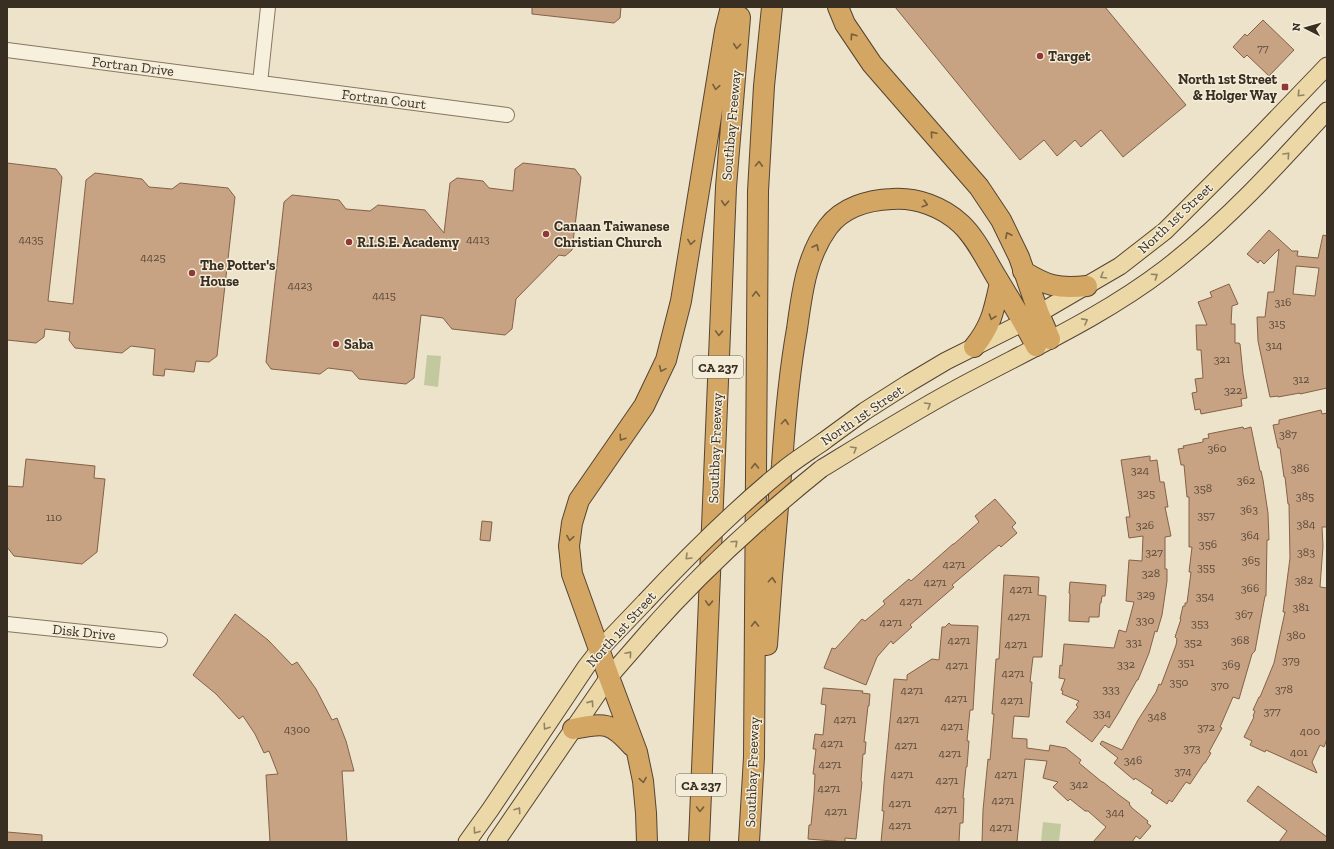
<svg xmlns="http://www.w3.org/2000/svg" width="1334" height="849" font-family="'Zilla Slab',serif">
<rect width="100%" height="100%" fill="#ece3ca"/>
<path fill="#c3c99e" d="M427,355L441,356L438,387L424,385Z
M1043,822L1061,824L1059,842H1041Z"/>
<path fill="#c7a283" stroke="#846247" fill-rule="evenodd" d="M532,7H621L620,18L614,23L532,14Z
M895,7H1105L1186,105L1123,157L1101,130L1081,147L1075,140L1057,156L1044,140L1020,160Z
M1263,20L1294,50L1269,76L1247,55L1244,58L1233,47L1245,34L1247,36Z
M7,163L56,169L62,177L48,301L73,304L86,180L95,173L142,179L149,187L172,189L180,183L228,188L235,197L217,356L209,362L196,361L194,372L165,369L164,376L153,375L155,349L131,346L122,353L75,348L69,340L70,332L45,329L44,337L36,343L7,340Z
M523,163L575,169L581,177L572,250L565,256L559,255L516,299L512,329L505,335L452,329L443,318L421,315L414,378L406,384L359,379L352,371L328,368L320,374L271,369L266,362L284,202L292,195L339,200L346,209L370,211L378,205L425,210L444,233L450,183L457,178L483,181L489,188L513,191L515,169Z
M1269,230L1292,251H1298L1297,256L1318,258L1323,235L1327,236V388L1300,394V393L1278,397V396L1270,397L1258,341L1257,317H1265L1268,292H1274L1279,249L1264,264L1260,260L1258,263L1247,254ZM1296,266L1319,268L1315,296L1293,294Z
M1229,284L1238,304L1232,306L1231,324H1235V343H1239L1240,344L1243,374L1247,398L1241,399L1242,406L1201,414L1200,409L1195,410L1192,393L1197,392L1195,379L1203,378L1201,350H1197L1196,325H1207L1198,302L1212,297L1210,292Z
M1321,410L1322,414L1327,413V527H1322L1323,546L1320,587L1327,588V739L1324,747L1320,745L1312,762L1317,773L1266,750L1265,752L1250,745L1252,741L1244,737L1254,717L1253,716L1255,711L1253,710L1259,697H1260L1274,663L1285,612H1283L1290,558L1289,504H1288L1285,477H1284L1280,448H1278L1273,425L1279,424V420Z
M1243,427L1244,429L1251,427L1260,471H1261L1263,480L1268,513L1269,540H1267L1266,596H1265L1255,651L1252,654L1239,699L1233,697L1220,727L1222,728L1209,752L1211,753L1205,763H1204L1190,784L1186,782L1172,802L1169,800L1167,804L1151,793L1153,790L1135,778L1134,780L1114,763L1118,758L1100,744L1102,741L1122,750L1138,720L1156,692L1159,684L1161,685L1176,645L1177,639L1175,637L1181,619H1180L1183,606H1185V603H1187L1191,572H1189L1192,547H1189V497H1187L1184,465H1181L1178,449L1184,448L1183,446L1203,442V439L1209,438L1208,434Z
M1150,456V461L1157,460L1160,482H1164L1168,507H1165L1171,536L1165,537V569H1167V581L1162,615L1157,632L1155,631L1149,653L1138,680H1137L1119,712L1109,728L1105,725L1092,742L1066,722L1078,707L1076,705L1079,701L1062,694L1063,691L1061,690L1065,679L1059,678L1060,665L1062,666L1064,644L1114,648L1119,630L1126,632L1134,602L1126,601L1129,560L1142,561L1143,536L1129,538L1126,517H1130L1121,460Z
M26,459L95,466L94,478L105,479L97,552L82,564L14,556L7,547V486L23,487Z
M995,499L1016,523L1012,527L1017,533L1001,547L999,545L952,585L954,587L910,625L912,627L893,644L891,641L877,657L866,685L824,668L832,648L835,649L862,619L865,621L885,604L883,601L909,579L911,581L953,544H954L979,522L975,516Z
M482,521L492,522L490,541L480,540Z
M1004,575L1039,577L1038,595L1046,596L1042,657H1033L1030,682H1032L1029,717L1014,716L1012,738L1027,739V748L1049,751L1050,745L1066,748L1081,760L1079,763L1102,782H1103L1119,795L1130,803L1129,804L1132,808L1148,821L1147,823L1151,826L1140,839L1136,836L1132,842H1093L1106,827L1088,811H1085L1070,799L1068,801L1053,787L1058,782L1043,778L1047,761L1025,759L1017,842H982L983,810L988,759L990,760L994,714H992L996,659H999Z
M1070,582L1106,585L1105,596H1102L1101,603H1100L1099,617H1089V622L1069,621L1070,594L1069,593Z
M235,614L268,640L292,665L297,662L316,689L332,720L337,718L346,741L354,771H342L347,842H270L266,775L278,774L269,751L264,753L255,734L243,716L239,719L216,694L193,675Z
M949,623L951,625L978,626L973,710H970L967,741H969L967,767H966L963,798H964L963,823H960L959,842H881L884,811H882L884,783L894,679L907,680V675L932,659L939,660L942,627H945Z
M823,688L863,691L862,693L870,694L869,706H868L864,742H866L865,754H863L861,781L862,782L856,839L845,838V842L808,839L809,825H811L814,794L815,774H813L816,749H813L815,734L823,735L826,705L821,704Z
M1258,786L1327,837V842H1279L1287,831L1247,801Z
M7,832L42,835V842H7Z"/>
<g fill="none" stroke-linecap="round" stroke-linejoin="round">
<g stroke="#877660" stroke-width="16">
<path id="minor" d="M7,50L507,115
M260,83L268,7
M7,624L160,640"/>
</g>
<g stroke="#564433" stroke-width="19">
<path id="major" d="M824,441L865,411L909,383L946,361L1024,322L1120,266L1165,231L1254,142L1327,66
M821,469C865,442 910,414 956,389C1026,351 1101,318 1165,269C1225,223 1276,167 1327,111
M467,842L490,810L586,667L600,649L645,602
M496,842L609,677L649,631"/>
</g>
<g stroke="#564433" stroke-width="22">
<path id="highway" d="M838,7L845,24L872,64L979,187L1001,220L1019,257L1039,314L1050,339
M1023,271C1047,286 1058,289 1087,286
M974,347C992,325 994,309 1000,283
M767,645C771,585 776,525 782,465C785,419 789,374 797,329C802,293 806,257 828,227C843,207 869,200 892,199C916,197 943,207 961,224C976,238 986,260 997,278C1011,301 1024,322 1036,346
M573,729C604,723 610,721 632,746
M647,842L646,813L643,781L637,752L609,677L572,574L569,546L572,523L579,500L644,406L666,360L681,301L725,31L731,7
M699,842L726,187L740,17
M749,842L754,757L758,191L764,86L772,7"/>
</g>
<use href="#minor" stroke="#f7f0dd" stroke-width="14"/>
<use href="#major" stroke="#ebd8a6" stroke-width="17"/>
<use href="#highway" stroke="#d3a663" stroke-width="20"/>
<g stroke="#564433" stroke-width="19" stroke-linecap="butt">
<path id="major-bridge" d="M645,602C688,556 733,511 782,471C795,460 810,451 824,441
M649,631C701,572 759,519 821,469"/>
</g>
<use href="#major-bridge" stroke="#ebd8a6" stroke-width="17"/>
</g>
<defs><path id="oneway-chevron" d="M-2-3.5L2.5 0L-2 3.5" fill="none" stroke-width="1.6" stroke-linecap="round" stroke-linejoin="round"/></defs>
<g stroke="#775e3c">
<use href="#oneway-chevron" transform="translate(853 36) rotate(-124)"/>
<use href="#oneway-chevron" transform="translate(737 46) rotate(95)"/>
<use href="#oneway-chevron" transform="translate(716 87) rotate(99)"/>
<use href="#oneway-chevron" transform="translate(933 134) rotate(-131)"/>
<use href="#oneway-chevron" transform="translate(759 164) rotate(-87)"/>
<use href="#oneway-chevron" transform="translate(725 203) rotate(93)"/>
<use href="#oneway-chevron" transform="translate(925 204) rotate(16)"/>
<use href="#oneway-chevron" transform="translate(1008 235) rotate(-116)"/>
<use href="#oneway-chevron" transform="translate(691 242) rotate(99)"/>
<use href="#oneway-chevron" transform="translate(816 247) rotate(-63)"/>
<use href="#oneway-chevron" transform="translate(756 294) rotate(-90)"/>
<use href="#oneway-chevron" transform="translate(992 317) rotate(109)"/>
<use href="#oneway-chevron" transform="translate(719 333) rotate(92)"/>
<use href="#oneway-chevron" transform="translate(662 369) rotate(114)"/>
<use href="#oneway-chevron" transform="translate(785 422) rotate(-85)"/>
<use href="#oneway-chevron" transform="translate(622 438) rotate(124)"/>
<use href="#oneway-chevron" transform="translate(755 466) rotate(-90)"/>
<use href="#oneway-chevron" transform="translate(570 538) rotate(99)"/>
<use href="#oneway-chevron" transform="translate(772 580) rotate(-85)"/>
<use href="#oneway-chevron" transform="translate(709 603) rotate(92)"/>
<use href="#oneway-chevron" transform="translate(755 624) rotate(-90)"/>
<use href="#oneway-chevron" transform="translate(643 780) rotate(81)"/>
<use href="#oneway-chevron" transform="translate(700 809) rotate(92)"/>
</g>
<g stroke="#928364">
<use href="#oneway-chevron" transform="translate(1300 94) rotate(134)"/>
<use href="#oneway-chevron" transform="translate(1287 155) rotate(-47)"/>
<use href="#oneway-chevron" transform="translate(1103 276) rotate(150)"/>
<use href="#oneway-chevron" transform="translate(1155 276) rotate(-34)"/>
<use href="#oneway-chevron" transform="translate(1085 321) rotate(-28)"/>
<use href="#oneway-chevron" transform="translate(928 405) rotate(-31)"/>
<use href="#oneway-chevron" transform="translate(854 449) rotate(-31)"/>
<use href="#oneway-chevron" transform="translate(735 543) rotate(-43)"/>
<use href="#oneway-chevron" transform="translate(688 557) rotate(135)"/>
<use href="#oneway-chevron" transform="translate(629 654) rotate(-49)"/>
<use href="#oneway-chevron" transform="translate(591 703) rotate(-55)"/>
<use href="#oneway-chevron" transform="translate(546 727) rotate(124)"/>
<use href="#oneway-chevron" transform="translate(518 810) rotate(-56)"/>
<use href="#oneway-chevron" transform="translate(476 831) rotate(126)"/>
</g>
<g fill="#913734" stroke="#f4edd9" stroke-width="1.5">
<circle cx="1040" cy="56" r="4"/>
<rect x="1281" y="83" width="8" height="8" rx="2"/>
<circle cx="546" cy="234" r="4"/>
<circle cx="349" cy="242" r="4"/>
<circle cx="192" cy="273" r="4"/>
<circle cx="336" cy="344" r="4"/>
</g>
<g text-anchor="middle" stroke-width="3" stroke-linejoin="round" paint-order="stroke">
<g font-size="12" fill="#5c4b3a">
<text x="1263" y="52">77</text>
<text x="31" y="243">4435</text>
<text x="478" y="243">4413</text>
<text x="153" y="261">4425</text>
<text x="300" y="289">4423</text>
<text x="384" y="299">4415</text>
<text x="1283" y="306">316</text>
<text x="1277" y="327">315</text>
<text x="1274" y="349">314</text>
<text x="1222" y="363">321</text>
<text x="1301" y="383">312</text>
<text x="1233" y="394">322</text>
<text x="1288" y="438">387</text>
<text x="1217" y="452">360</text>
<text x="1300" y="472">386</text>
<text x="1140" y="474">324</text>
<text x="1246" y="484">362</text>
<text x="1203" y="492">358</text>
<text x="1146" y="497">325</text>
<text x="1305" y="500">385</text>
<text x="1249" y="513">363</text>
<text x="1206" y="519">357</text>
<text x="54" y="521">110</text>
<text x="1306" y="528">384</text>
<text x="1145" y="529">326</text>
<text x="1250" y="539">364</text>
<text x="1208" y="548">356</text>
<text x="1154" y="556">327</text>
<text x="1306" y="556">383</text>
<text x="1251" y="564">365</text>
<text x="954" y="568">4271</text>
<text x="1206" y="571">355</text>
<text x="1151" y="577">328</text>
<text x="1304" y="584">382</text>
<text x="935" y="586">4271</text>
<text x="1250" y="592">366</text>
<text x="1021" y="593">4271</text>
<text x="1146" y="598">329</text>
<text x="1205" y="600">354</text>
<text x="911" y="605">4271</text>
<text x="1301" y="611">381</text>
<text x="1244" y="618">367</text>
<text x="1019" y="620">4271</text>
<text x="1145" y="624">330</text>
<text x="891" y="626">4271</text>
<text x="1200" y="627">353</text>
<text x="1296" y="639">380</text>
<text x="959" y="644">4271</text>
<text x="1240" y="644">368</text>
<text x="1134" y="646">331</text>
<text x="1193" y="646">352</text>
<text x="1016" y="648">4271</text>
<text x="1291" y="664">379</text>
<text x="1186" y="666">351</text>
<text x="1126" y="668">332</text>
<text x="1231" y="668">369</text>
<text x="957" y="669">4271</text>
<text x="1013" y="677">4271</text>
<text x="1179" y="686">350</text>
<text x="1220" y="689">370</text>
<text x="1111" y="693">333</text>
<text x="1284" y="693">378</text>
<text x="912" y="694">4271</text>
<text x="956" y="702">4271</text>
<text x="1012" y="704">4271</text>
<text x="1272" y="715">377</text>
<text x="1102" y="717">334</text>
<text x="1157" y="720">348</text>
<text x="845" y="723">4271</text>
<text x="908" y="723">4271</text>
<text x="952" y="730">4271</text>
<text x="1206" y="731">372</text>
<text x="297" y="733">4300</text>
<text x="1310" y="735">400</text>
<text x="832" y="747">4271</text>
<text x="906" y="749">4271</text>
<text x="1192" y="752">373</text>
<text x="1299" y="756">401</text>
<text x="950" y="757">4271</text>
<text x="1133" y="764">346</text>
<text x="830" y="768">4271</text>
<text x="1183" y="775">374</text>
<text x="902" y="778">4271</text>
<text x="1006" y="778">4271</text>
<text x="947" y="784">4271</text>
<text x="1079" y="788">342</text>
<text x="829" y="792">4271</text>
<text x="1003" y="804">4271</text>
<text x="900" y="807">4271</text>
<text x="946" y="813">4271</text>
<text x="836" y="815">4271</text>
<text x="1115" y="816">344</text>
<text x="900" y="829">4271</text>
<text x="1001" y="831">4271</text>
</g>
<g fill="#f4edd9" stroke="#716759" stroke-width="1">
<rect x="693" y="356" width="50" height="22" rx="3"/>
<rect x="676" y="774" width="50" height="22" rx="3"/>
</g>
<g font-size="13" font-weight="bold" fill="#392e22">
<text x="718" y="372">CA 237</text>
<text x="701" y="790">CA 237</text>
</g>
<g font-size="14" font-weight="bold" fill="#392e22" stroke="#f4edd9" text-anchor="start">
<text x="1048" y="61">Target</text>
<text x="1277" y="84" text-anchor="end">North 1st Street<tspan x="1277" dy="16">&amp; Holger Way</tspan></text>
<text x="554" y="231">Canaan Taiwanese<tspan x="554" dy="16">Christian Church</tspan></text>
<text x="357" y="247">R.I.S.E. Academy</text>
<text x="200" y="270">The Potter's<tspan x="200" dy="16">House</tspan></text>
<text x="344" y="349">Saba</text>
</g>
<g font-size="14" fill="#392e22" stroke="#f4edd9">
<text transform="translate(133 66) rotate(7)" y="5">Fortran Drive</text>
<text transform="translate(384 99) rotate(7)" y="5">Fortran Court</text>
<text transform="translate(731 125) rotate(-85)" y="5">Southbay Freeway</text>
<text transform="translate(1175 218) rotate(-43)" y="5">North 1st Street</text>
<text transform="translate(862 415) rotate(-34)" y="5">North 1st Street</text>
<text transform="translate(715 448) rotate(-88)" y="5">Southbay Freeway</text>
<text transform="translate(621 629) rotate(-48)" y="5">North 1st Street</text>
<text transform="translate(84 632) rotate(6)" y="5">Disk Drive</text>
<text transform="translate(752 772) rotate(-88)" y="5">Southbay Freeway</text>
</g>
</g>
<rect width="1334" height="849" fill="none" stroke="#392e22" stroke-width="16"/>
<g transform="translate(1306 28) rotate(276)" stroke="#f4edd9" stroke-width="3" paint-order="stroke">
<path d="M0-3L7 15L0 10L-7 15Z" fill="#392e22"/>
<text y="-6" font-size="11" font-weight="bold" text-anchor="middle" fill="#392e22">N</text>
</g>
</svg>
